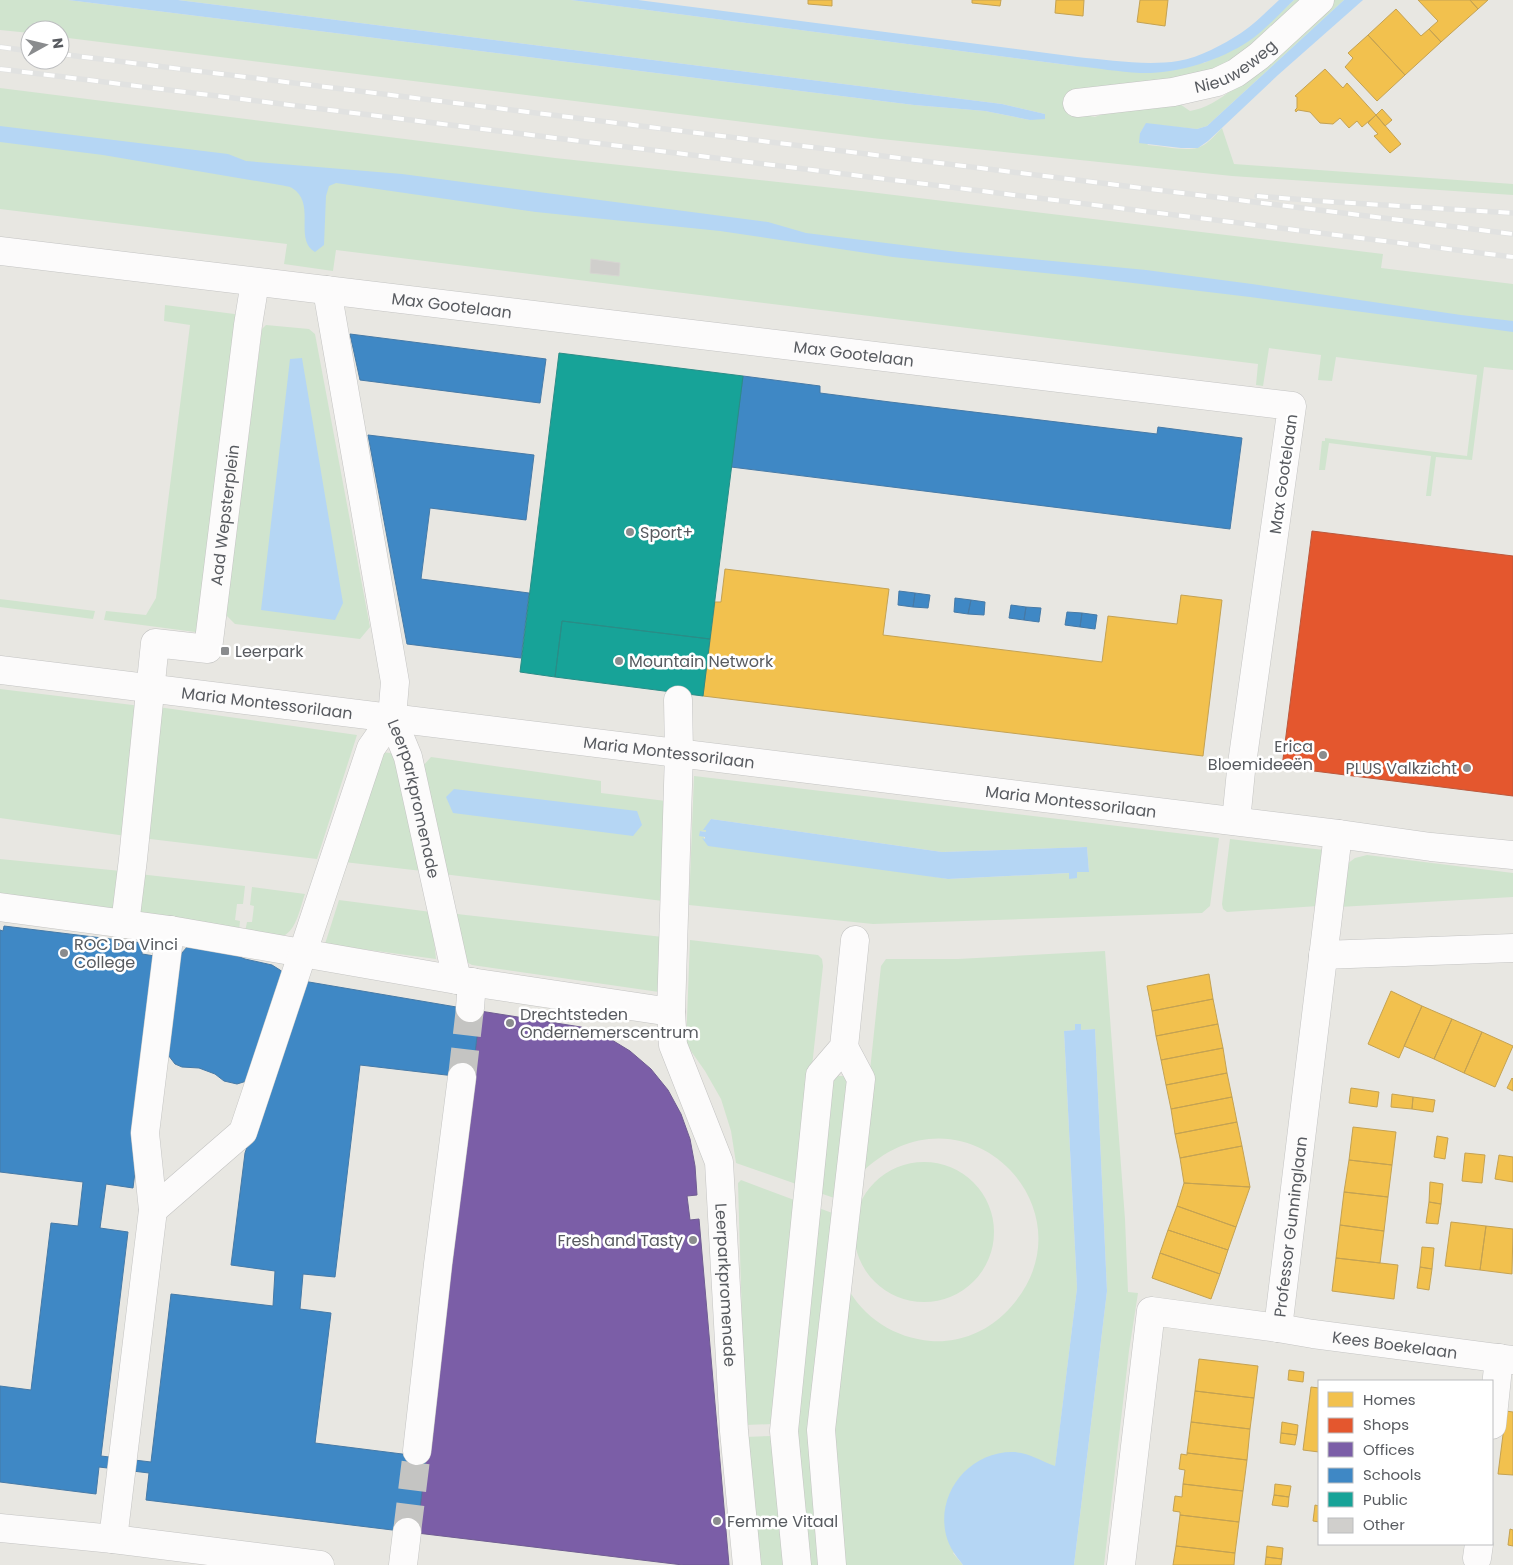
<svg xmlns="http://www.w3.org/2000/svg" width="1513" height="1565" font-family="Poppins,sans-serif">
<rect width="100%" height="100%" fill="#e8e7e2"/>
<path fill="#d0e4ce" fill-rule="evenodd" d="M0,0H68L914,105L985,111L1030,120L1045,114L1002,104L178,0H571L1076,66L1204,63L1250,40L1294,0H1309L1231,65L1068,111L1095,117L1112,110L1174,100L1190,111C1220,107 1252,72 1274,52C1293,35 1312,17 1331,0H1344L1207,126L1197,129L1146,124L1140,133L1148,145C1162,146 1183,151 1197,148C1206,146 1215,135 1222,128L1234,164L1513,184V195L1232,176L872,138L60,37V30H30V33L0,30Z
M0,88L555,158L861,191L1383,254L1381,268L1513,284V370L1484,367L1472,460L1436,457L1431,496H1426L1431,456L1329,443L1325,470H1319L1322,441H1325V438L1467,456L1477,375L1336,357L1332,381L1318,380L1321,355L1269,348L1263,386L1256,385L1258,364L336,250L333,271L284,264L287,244L0,209Z
M165,305L242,315L203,633L104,620L106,611L146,615L156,598L190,325L164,321Z
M266,325L309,329L315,334L370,627L360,639L235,624L226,615L262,329Z
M0,599L95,611L93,619L0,607Z
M0,689L141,706L126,836L0,818Z
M158,707L357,735L317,859L142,838Z
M381,752L399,754L422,871L344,862Z
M431,757L601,781V793L666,801L663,901L443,874L422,767Z
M694,776L1219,838L1210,906L1202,913L873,924L689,905ZM711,819L942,852L1087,847L1089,872H1076L1069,879L1070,873L948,879L703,839H705L700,831L706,832L707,830H704Z
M1230,839L1324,850L1318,906L1227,912L1223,909L1222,904Z
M1367,855L1513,873V897L1339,907L1347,864L1355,858Z
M0,859L121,871L116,911L0,896Z
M139,874L245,886L243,904H237L235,920L240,921L239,931L139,914Z
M252,887L305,894C300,907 297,930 283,936L245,932L247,922H252L254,906L250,905Z
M339,900L431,912L436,959L325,944Z
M457,914L663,937L659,992L472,965L461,959Z
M690,940L818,955L822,959L823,966L799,1185L736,1163L731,1131L721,1099L705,1071L686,1044Z
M1105,951L1125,1219L1128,1292L1138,1293L1129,1351L1104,1565H1074L1107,1291L1095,1029L1081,1030V1024L1075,1030L1064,1031L1077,1288L1055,1467L953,1553L963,1565H843L831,1428L846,1285C863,1318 895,1338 931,1341C957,1343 984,1333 1003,1315C1105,1218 965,1069 859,1175L881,966L886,959H958Z
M837,1076H843L848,1080L837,1199L817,1192L829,1084Z
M854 1232a70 70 0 1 1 140 0a70 70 0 1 1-140 0Z
M741,1180L797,1201L773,1424L745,1425L738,1183Z
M816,1207L835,1214L824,1565H804L792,1433Z
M771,1436L785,1565H754L745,1437Z"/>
<path fill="#b5d6f4" d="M68,0H178L1002,104L1045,114V119L1030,120L985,111L914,105Z
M571,0H638L1077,57C1109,60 1146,66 1178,61C1201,57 1222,45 1241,33C1255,24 1267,11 1279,0H1294C1280,13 1265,30 1249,41C1219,61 1177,74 1140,73C1119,72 1097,68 1076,66Z
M1344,0H1363L1278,75L1208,141L1198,148H1181L1139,143L1140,133L1146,123L1197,129L1207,126Z
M0,126L228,154L246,161L402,174L768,222L806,233L958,252L1146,270L1252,284L1461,315L1513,321V332L1250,297L1083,277L893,257L720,231L536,212L336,183L329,186L326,196L324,245L315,252C293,239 317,203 292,188C289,186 284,186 280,185L103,155L0,142Z
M302,358L343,603L335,620L261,610L290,359Z
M454,789L637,811L642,825L633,836L453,813L446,797Z
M711,819L942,852L1087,847L1089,872H1077V878L1069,879V873L948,879L708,846L702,838L705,839V837L699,836L700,831L706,832V830H703Z
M1075,1024H1081V1030L1095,1029L1107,1291L1074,1565H963C956,1556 949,1547 946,1535C936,1493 969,1452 1012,1452C1028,1452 1041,1461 1055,1466L1077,1288L1064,1031L1075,1030Z"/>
<path fill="#f2c14e" stroke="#c4a253" d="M808,0H832V6L808,4Z
M972,0H1001L1000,6L972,3Z
M1056,0H1084L1083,16L1055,13Z
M1140,0H1168L1165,26L1137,22Z
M1418,0H1470L1478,9L1441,42L1429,29L1438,21Z
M1470,0H1488L1478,9Z
M1396,9L1421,36L1429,29L1441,42L1405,75L1368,35Z
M1368,35L1405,75L1377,101L1345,67L1353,58L1348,53Z
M1325,69L1343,88L1347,83L1376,115L1362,127L1357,121L1349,128L1340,118L1333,124L1320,123L1310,112L1298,110L1296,112L1295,110L1297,108V97L1295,96Z
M1382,109L1392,120L1385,126L1376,115Z
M1376,115L1401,144L1390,153L1374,136L1378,134L1368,123Z
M725,569L889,589L883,635L1102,662L1108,616L1177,624L1181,595L1222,600L1203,756L703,696L715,602H721Z
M1209,974L1213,999L1152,1011L1147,986Z
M1391,991L1422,1006L1399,1058L1368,1044Z
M1213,999L1218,1024L1156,1036L1152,1011Z
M1422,1006L1452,1019L1434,1059L1404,1046Z
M1452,1019L1482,1032L1464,1073L1434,1059Z
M1218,1024L1223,1048L1161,1060L1156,1036Z
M1482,1032L1513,1046L1495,1087L1464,1073Z
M1223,1048L1227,1073L1166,1085L1161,1060Z
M1227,1073L1232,1097L1171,1109L1166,1085Z
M1512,1078L1513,1079V1091L1507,1088Z
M1351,1088L1379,1092L1377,1107L1349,1103Z
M1392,1094L1413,1097L1412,1109L1391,1107Z
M1232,1097L1237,1122L1175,1134L1171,1109Z
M1413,1097L1435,1100L1433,1112L1412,1109Z
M1237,1122L1242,1146L1180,1158L1175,1134Z
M1353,1127L1396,1132L1392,1165L1349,1160Z
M1437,1136L1448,1138L1445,1159L1434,1157Z
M1242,1146L1250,1187L1184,1183L1180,1158Z
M1465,1153L1485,1155L1482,1183L1462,1181Z
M1499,1155L1513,1157V1182L1495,1179Z
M1349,1160L1392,1165L1388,1197L1344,1192Z
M1430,1182L1443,1184L1441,1204L1429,1202Z
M1184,1183L1250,1187L1236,1227L1177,1206Z
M1344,1192L1388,1197L1384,1231L1340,1225Z
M1429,1202L1441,1204L1438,1224L1426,1223Z
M1177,1206L1236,1227L1228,1250L1168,1230Z
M1451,1222L1486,1226L1480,1270L1445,1266Z
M1340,1225L1384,1231L1380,1263L1336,1258Z
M1486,1226L1513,1229L1512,1274L1480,1270Z
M1168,1230L1228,1250L1220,1274L1160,1253Z
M1422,1247L1434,1248L1432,1269L1420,1267Z
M1160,1253L1220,1274L1211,1299L1152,1278Z
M1336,1258L1398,1265L1394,1299L1332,1291Z
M1420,1267L1432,1269L1429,1290L1417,1288Z
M1199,1359L1258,1366L1254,1398L1195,1391Z
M1289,1370L1304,1372L1303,1382L1288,1380Z
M1311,1387L1319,1388V1452L1303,1450Z
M1195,1391L1254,1398L1250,1429L1191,1422Z
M1506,1411L1513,1412V1475L1498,1474Z
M1191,1422L1250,1429L1247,1460L1187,1453Z
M1282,1422L1298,1425L1297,1435L1281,1433Z
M1281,1433L1297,1435L1295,1445L1280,1443Z
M1187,1453L1247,1460L1243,1491L1183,1484L1185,1470L1179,1469L1181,1454L1187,1455Z
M1183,1484L1243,1491L1239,1522L1180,1515V1512L1173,1511L1175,1496L1182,1497Z
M1275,1484L1291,1486L1289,1497L1274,1495Z
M1274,1495L1289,1497L1288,1507L1272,1505Z
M1315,1505L1319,1506V1522L1313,1521Z
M1180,1515L1239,1522L1235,1553L1176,1546Z
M1510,1529L1513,1530V1546L1508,1545Z
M1176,1546L1235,1553L1234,1565H1173Z
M1267,1546L1283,1548L1282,1559L1266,1557Z
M1266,1557L1282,1559L1281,1565H1265Z"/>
<path fill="#e4572e" stroke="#ba583d" d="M1312,531L1513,556V796L1282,767Z"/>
<path fill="#7b5ea7" stroke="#705d92" d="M480,1011L581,1027L607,1037L630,1051L651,1069L668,1090L681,1114L690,1139L695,1166L697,1195L687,1196L690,1220L699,1219L729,1565H683L417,1533Z"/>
<path fill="#3f88c5" stroke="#467aa7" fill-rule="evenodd" d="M350,334L546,359L540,403L360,380Z
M743,376L820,386V393L890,402L1157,434L1158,427L1242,438L1230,529L731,467Z
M368,435L534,455L526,520L430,508L421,579L529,593L521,658L407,644Z
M899,591L915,593L913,607L898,605Z
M915,593L930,595L928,608L913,607Z
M955,598L971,600L968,614L954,612Z
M971,600L985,602L984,615L968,614Z
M1011,605L1026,607L1024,620L1009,618Z
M1026,607L1041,608L1039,622L1024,620Z
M1067,612L1082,613L1080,627L1065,625Z
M1082,613L1097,615L1095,629L1080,627Z
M4,926L143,943L142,954L161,957L181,954L188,946L225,951L245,959L272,965L280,970L285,974L303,981L480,1011L472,1078L360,1065L335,1277L303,1274L300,1309L331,1313L315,1443L426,1457L417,1533L146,1500L149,1473L99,1467L96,1494L0,1482V1386L31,1390L51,1223L78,1226L83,1182L0,1172V930L3,931ZM152,1034L175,1064L182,1067L199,1068L215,1074L224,1081L237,1084L250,1080L282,1042L245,1153L231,1265L275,1271L273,1306L171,1294L151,1462L101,1456L128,1232L100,1228L106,1184L133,1188Z"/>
<path fill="#17a398" stroke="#2a8d87" d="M559,353L743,376L710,639L562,621L555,677L520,672Z
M562,621L710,639L703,696L555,677Z"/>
<path fill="#d0cfcc" stroke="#d7d6d2" d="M591,259L620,263L619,276L590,273Z"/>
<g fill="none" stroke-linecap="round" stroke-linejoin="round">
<path stroke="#c4c4c2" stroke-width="28" stroke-dasharray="28 14" stroke-linecap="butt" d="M462,1077L470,1008
M407,1532L417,1451"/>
<g stroke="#c4c4c3" stroke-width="29">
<g id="minor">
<path id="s1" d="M1077,103L1173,92L1217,82L1236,73L1259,56L1320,0"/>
<path id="s2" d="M0,251L1292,406L1241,771L1236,821"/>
<path id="s3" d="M327,290L395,682L392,718L408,757L457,980"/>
<path id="s4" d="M0,670L1338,834L1431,847L1513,855"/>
<path id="s5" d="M678,700L679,753L671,1012L673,1045L719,1162L734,1431L747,1565"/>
<path d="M0,907L170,930L457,980L671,1012"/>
<path id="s6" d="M125,924L133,859L155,643L208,649L248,325L255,282"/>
<path d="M1323,955L1513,948"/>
<path d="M470,1008L472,982"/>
<path d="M153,1210L243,1132L371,748L392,718"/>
<path id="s7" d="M1278,1328L1338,834"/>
<path d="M1492,1425L1499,1358"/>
<path d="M417,1451L438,1264L462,1077"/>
<path d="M0,1528L113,1539L320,1565"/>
<path d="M113,1539L153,1210L145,1133L170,930"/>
<path d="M1477,1558L1479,1544"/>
<path d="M403,1565L407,1532"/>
<path d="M797,1565L784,1431L820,1075L844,1047L855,940"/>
<path d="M832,1565L821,1430L861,1079L844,1047"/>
<path id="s8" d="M1121,1565L1151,1311L1278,1328L1313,1334L1513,1360"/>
</g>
</g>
<use href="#minor" stroke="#fcfbfb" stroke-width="28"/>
<g stroke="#e1e2e1" stroke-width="5.5">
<path id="rail" d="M0,47L30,51
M60,54L1513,234
M0,69L1513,257
M1257,196L1319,201L1513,213"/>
</g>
<use href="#rail" stroke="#fff" stroke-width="4" stroke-dasharray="11" stroke-linecap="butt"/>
</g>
<g fill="#8a8c8e" stroke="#fff" stroke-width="2">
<circle cx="630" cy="532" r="5"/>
<rect x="220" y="646" width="10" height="10" rx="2.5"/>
<circle cx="619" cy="661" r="5"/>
<circle cx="1323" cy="755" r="5"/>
<circle cx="1467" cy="768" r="5"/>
<circle cx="64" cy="953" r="5"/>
<circle cx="510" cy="1023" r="5"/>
<circle cx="693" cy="1240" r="5"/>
<circle cx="717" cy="1521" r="5"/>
</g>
<g text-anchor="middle" stroke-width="5" stroke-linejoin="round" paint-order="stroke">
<g font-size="16" fill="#585b60" stroke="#fff">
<text dy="6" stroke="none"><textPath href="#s1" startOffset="165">Nieuweweg</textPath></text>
<text dy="6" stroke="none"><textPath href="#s2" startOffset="455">Max Gootelaan</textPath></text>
<text dy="6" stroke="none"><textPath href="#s2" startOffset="860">Max Gootelaan</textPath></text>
<text transform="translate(1283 474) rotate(-82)" y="6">Max Gootelaan</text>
<text dy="6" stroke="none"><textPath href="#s6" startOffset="471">Aad Wepsterplein</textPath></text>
<text dy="6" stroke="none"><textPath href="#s4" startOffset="269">Maria Montessorilaan</textPath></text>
<text dy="6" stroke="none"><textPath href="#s4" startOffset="674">Maria Montessorilaan</textPath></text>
<text dy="6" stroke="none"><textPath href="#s4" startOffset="1079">Maria Montessorilaan</textPath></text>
<text dy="6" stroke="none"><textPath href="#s3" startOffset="518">Leerparkpromenade</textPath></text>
<text dy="6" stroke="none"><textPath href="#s7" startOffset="102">Professor Gunninglaan</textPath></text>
<text dy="6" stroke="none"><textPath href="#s5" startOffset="594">Leerparkpromenade</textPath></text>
<text dy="6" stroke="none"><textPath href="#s8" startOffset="502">Kees Boekelaan</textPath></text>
</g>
<g font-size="16" fill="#585b60" stroke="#fff" text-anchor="start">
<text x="640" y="538">Sport+</text>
<text x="235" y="657">Leerpark</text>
<text x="629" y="667">Mountain Network</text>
<text x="1313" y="752" text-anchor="end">Erica<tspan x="1313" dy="18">Bloemideeën</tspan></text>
<text x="1457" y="774" text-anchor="end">PLUS Valkzicht</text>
<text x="74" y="950">ROC Da Vinci<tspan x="74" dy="18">College</tspan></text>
<text x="520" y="1020">Drechtsteden<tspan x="520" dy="18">Ondernemerscentrum</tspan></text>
<text x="683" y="1246" text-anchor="end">Fresh and Tasty</text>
<text x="727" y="1527">Femme Vitaal</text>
</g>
</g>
<rect x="1318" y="1380" width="175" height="165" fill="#ffffff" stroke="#bcbdbf"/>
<rect x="1328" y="1392" width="25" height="15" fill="#f2c14e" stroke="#bcbdbf"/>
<text x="1363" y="1405" font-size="15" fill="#585b60">Homes</text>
<rect x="1328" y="1418" width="25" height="15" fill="#e4572e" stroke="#bcbdbf"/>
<text x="1363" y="1430" font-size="15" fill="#585b60">Shops</text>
<rect x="1328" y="1442" width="25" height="15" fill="#7b5ea7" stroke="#bcbdbf"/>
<text x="1363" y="1455" font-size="15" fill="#585b60">Offices</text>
<rect x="1328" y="1468" width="25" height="15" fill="#3f88c5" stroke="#bcbdbf"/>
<text x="1363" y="1480" font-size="15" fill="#585b60">Schools</text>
<rect x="1328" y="1492" width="25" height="15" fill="#17a398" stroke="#bcbdbf"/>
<text x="1363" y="1505" font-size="15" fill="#585b60">Public</text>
<rect x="1328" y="1518" width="25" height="15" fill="#d0cfcc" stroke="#bcbdbf"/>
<text x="1363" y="1530" font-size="15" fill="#585b60">Other</text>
<g transform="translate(45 45) rotate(82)"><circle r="24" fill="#ffffff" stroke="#bcbdbf"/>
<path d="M0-4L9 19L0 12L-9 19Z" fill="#8a8c8e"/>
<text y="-8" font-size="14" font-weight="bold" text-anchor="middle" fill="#585b60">N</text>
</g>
</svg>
